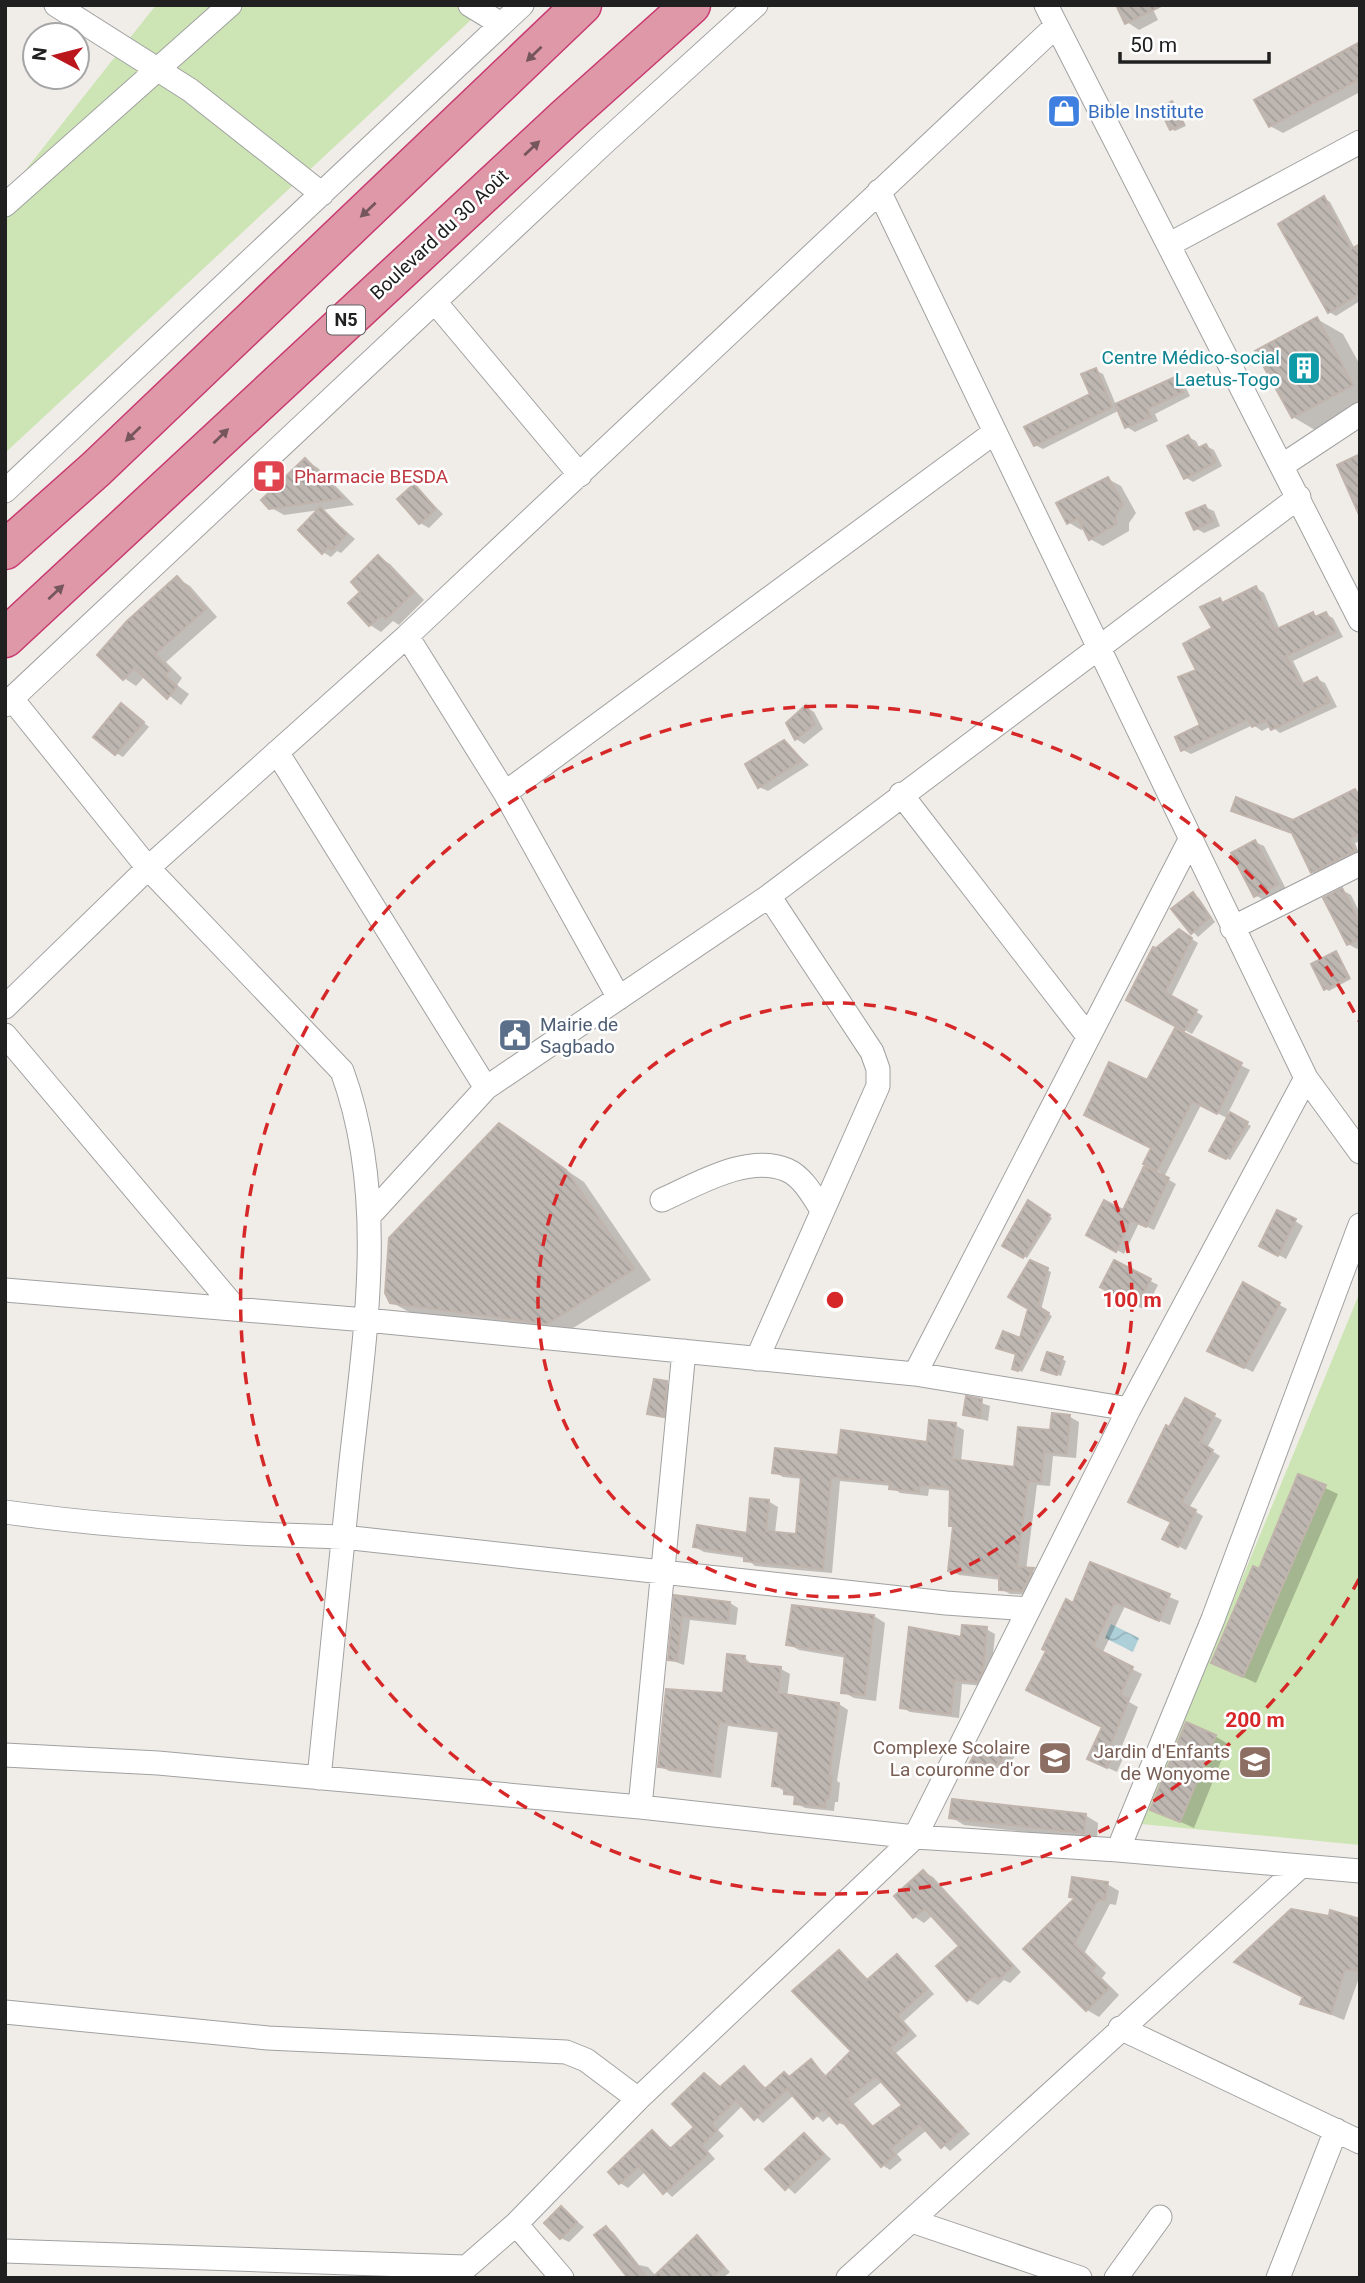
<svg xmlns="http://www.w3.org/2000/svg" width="1365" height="2283" font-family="Roboto,sans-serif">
<defs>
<pattern id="water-waves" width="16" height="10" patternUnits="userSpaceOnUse" patternTransform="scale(1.75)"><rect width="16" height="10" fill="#add0d8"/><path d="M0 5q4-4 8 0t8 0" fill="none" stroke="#95b2b9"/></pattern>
<pattern id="building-back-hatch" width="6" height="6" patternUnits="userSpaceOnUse" patternTransform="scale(1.75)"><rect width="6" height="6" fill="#bdb6b1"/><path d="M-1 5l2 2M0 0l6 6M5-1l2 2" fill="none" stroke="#a29c98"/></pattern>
</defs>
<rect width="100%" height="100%" fill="#f0ede8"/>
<path fill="#cde4b4" d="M156,5H487L5,453V196Z
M1360,1292V1845L1141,1824Z"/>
<path fill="url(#water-waves)" d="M1111,1624L1139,1638L1133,1652L1105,1638Z"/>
<path fill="#0003" fill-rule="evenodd" d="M1151,5L1158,20L1139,30L1127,22Z
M1360,44V92L1283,133L1270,126Z
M1172,103L1186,126L1175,131L1172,129Z
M1324,198L1330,202L1355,249L1360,250V301L1336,316L1329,312Z
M1317,319L1343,334L1360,365V410L1320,433L1293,417Z
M1095,370L1103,374L1116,405L1175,379L1184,384L1190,396L1155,414L1158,421L1135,432L1127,427L1120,410L1043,449L1035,445L1092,395Z
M1188,437L1196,441L1200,449L1206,446L1214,450L1222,466L1193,482L1185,477Z
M305,460L318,468L354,505L322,510L355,539L341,553L337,551L331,557L323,552L320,510L284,515L270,507Z
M1108,479L1121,486L1136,513L1129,523V531L1103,546L1090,539L1085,528L1081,530L1068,522Z
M414,486L443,514L429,528L420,523Z
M1205,507L1214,511L1220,526L1204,533L1195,528Z
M379,557L390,564L424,600L399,625L393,621L381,632L370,625L363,592Z
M177,578L190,586L217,617L166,662L182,678L177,685L189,694L181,705L145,676L136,686L124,678Z
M1256,588L1264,593L1280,630L1313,614L1318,617L1325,614L1333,618L1343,637L1293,661L1305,685L1317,679L1325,683L1337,707L1280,733L1271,726L1262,731L1253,725L1191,754L1183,750L1202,726L1199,671L1214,629L1220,600L1226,604Z
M806,707L814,712L823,729L804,744L796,739Z
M128,709L149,727L123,757L116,753Z
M784,742L809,765L768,791L759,787Z
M1355,791L1360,794V841L1355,843L1360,856L1319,876L1312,872L1294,834L1240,814L1293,822Z
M1255,842L1264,846L1286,889L1264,900L1255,895Z
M1342,890L1351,895L1360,913V947L1357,949L1348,944Z
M1193,894L1199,898L1215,922L1198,937L1173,910Z
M1186,935L1198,943L1171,997L1203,1016L1192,1034L1128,999Z
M1336,953L1351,979L1329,991L1326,989Z
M1175,1031L1250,1070L1228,1113L1251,1126L1230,1160L1212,1150L1229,1119L1201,1105L1164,1177L1176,1184L1154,1230L1139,1223L1124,1254L1088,1234L1123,1213L1161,1173L1146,1164L1153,1148L1147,1083Z
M499,1125L584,1182L651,1280L565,1333L409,1312L391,1302Z
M1028,1203L1052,1218L1027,1258L1004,1245Z
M1295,1221L1303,1226L1286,1259L1261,1245Z
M1031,1262L1051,1272L1041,1310L1052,1316L1022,1372L1014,1368L1030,1308Z
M1115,1262L1158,1285L1145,1310L1102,1287Z
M1243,1284L1287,1309L1253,1372L1218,1355Z
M1049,1354L1066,1361L1061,1376L1047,1371Z
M666,1383L675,1388L672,1420L649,1413Z
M967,1398L990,1406L988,1421L965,1415Z
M1185,1400L1222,1420L1207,1448L1220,1456L1189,1508L1203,1516L1186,1550L1164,1539L1173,1522L1170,1429Z
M1053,1415L1070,1417L1079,1422L1076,1458L1053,1456L1050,1486L1037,1485L1026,1570L1042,1575L1032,1595L1010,1594L1001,1589V1580L959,1575L950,1570L954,1527L951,1525L952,1491L929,1489L928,1496L900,1493L891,1486L840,1481L832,1573L755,1566L746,1558L704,1552L695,1547L748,1535L768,1501L778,1507L775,1533L798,1536L803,1479L783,1477L774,1472L840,1457L928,1444L955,1425L964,1430L961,1462L1015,1469L1052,1432Z
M1299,1476L1338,1494L1256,1683L1226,1669L1260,1571Z
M1091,1565L1179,1601L1170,1625L1125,1606L1102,1654L1142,1674L1129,1702L1138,1707L1119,1753L1124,1756L1117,1772L1099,1764L1104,1727L1074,1605Z
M676,1597L730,1603L738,1608L736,1625L690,1620L684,1665L670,1660Z
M874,1616L885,1623L876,1701L854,1698L843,1692L847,1658L799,1650L788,1644Z
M986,1629L995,1634L991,1676L985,1686L962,1684L959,1718L910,1712L901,1707L963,1639Z
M745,1658L753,1666L781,1669L790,1674L787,1697L839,1704L848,1710L837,1781L840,1783L838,1802H835L834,1811L805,1808L796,1803V1798L774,1785L781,1733L728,1726L721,1778L669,1771L660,1766L724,1695Z
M1215,1736L1228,1744L1194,1828L1152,1809Z
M981,1747H1009L1017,1752L1008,1768H979L971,1763Z
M1085,1815L1098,1823L1097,1840L964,1825L951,1817Z
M923,1872L933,1877L1021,1972L1010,1983L1004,1980L978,2005L969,2000L938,1967L961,1946L933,1915L924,1923L915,1917L897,1896Z
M1107,1884L1119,1891L1116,1905L1110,1904L1085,1952L1106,1973L1102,1978L1119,1995L1099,2017L1087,2010L1026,1949L1076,1899L1071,1896Z
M1332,1912L1360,1918V1975L1344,2020L1302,2003Z
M839,1952L870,1981L897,1956L905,1961L934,1994L904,2021L917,2036L896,2053L970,2134L950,2151L927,2130L897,2154L902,2160L890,2170L882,2165L848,2126L838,2123L831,2115L823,2122L794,2095L763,2123L743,2105L718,2130L724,2136L708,2151L715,2159L672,2197L646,2171L628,2188L620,2183L610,2172L653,2132L673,2149L696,2127L704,2075L722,2088L744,2068L767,2089L784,2074L791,2078L811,2061L828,2077L853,2051ZM883,2081L905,2105L875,2128L854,2104Z
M805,2135L831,2159L795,2194L768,2169Z
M561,2208L584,2227L569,2242L561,2238Z
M606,2228L613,2232L639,2265L648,2267L656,2276L697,2237L730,2272L723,2278H626L629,2275Z"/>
<path fill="url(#building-back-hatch)" stroke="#c0b4ac" stroke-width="2" fill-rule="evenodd" d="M1116,5H1163L1125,24Z
M1360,42V79L1269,127L1254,100Z
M1172,101L1184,124L1170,130L1159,108Z
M1324,196L1351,249L1360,244V293L1328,313L1278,224Z
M1317,317L1353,385L1292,418L1255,351Z
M1096,368L1112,407L1034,446L1024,427L1090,394L1081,374Z
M1175,377L1183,392L1147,409L1151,417L1125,428L1115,404Z
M1188,435L1196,449L1206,444L1216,462L1184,479L1167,446Z
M1360,454V517L1337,465Z
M305,458L343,498L269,509L261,500Z
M1108,477L1123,504L1116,515V524L1089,540L1078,518L1067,524L1056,503Z
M414,484L436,509L419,524L397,499Z
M1205,505L1213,521L1194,530L1186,513Z
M320,507L347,534L332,550L328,547L322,554L298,530Z
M378,555L414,592L386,619L382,615L369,626L348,603L360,592L351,582Z
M177,576L206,609L155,654L170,670L165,676L177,686L167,699L134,668L123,680L97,655L127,621Z
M1256,586L1275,630L1313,612L1315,617L1326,612L1336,632L1286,656L1301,685L1317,677L1330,702L1271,730L1266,720L1252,727L1248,719L1181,751L1175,737L1200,725L1178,677L1196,670L1183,644L1212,628L1200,607L1220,598L1222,603Z
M121,703L144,722L115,755L93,737Z
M806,705L815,724L795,740L786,723Z
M784,740L802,760L758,788L745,764Z
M1355,789L1360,797V833L1349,839L1355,851L1311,873L1292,833L1231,811L1236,797L1293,820Z
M1255,840L1278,884L1254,897L1231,853Z
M1342,888L1360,923V939L1347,945L1323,898Z
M1193,892L1210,917L1191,934L1171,909Z
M1179,929L1192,938L1165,992L1197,1010L1184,1031L1126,1000L1153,947L1156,948Z
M1336,951L1349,977L1324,990L1311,964Z
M1175,1028L1242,1063L1217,1114L1192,1101L1157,1171L1143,1164L1151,1148L1084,1115L1109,1062L1147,1080Z
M1230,1112L1248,1122L1226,1159L1209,1151Z
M499,1123L566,1170L634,1269L547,1324L390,1303L385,1293L389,1238Z
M1144,1166L1169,1178L1146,1227L1131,1220L1116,1252L1086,1235L1104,1200L1123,1210Z
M1028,1200L1050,1215L1023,1258L1002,1246Z
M1277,1210L1296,1219L1278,1256L1259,1246Z
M1030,1260L1048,1268L1038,1306L1049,1313L1018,1371L1012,1369L1016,1354L996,1348L1003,1331L1020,1338L1028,1309L1008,1297Z
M1114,1260L1151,1279L1136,1307L1100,1287Z
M1243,1282L1280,1303L1244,1368L1207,1351Z
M1047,1352L1063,1357L1057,1375L1041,1370Z
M654,1379L667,1381L664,1417L647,1414Z
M966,1396L982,1399L980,1418L963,1415Z
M1185,1398L1215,1414L1200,1442L1213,1450L1181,1503L1196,1510L1178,1547L1162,1539L1171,1522L1128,1502L1166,1425L1169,1427Z
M1052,1413L1070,1415L1067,1454L1044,1452L1041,1482L1028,1481L1017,1567L1034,1568L1022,1591L999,1590V1576L948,1571L953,1526H949L950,1488L920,1485L919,1492L889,1489L890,1483L831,1477L823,1569L744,1561V1555L693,1547L697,1525L747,1533L750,1498L769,1500L766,1531L796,1534L801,1476L772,1473L775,1448L838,1455L841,1430L927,1442L929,1420L956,1423L952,1459L1014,1467L1018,1427L1050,1430Z
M1298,1474L1326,1485L1243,1677L1211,1663L1253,1566L1259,1569Z
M1090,1562L1170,1594L1159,1621L1115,1602L1093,1647L1133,1667L1120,1695L1129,1699L1110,1746L1115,1749L1107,1768L1087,1759L1102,1727L1026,1690L1046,1651L1042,1649L1066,1599L1073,1603Z
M674,1595L730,1602L728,1621L682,1616L677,1661L668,1660Z
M792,1605L874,1615L865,1695L841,1693L845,1654L786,1645Z
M962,1625L987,1627L983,1671L977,1682L954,1680L951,1714L900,1708L909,1627L961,1637Z
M727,1654L745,1656L744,1663L781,1667L778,1693L839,1703L829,1776H832L829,1798H826L825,1807L794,1804L795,1795L784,1794V1787L772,1786L779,1730L719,1722L712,1774L658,1767L666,1689L723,1693Z
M1186,1722L1216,1735L1180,1822L1150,1810Z
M980,1745H1010L999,1764H969Z
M952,1799L1086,1814L1084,1833L949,1818Z
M923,1870L1013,1966L999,1979L995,1975L967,2001L936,1966L959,1946L925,1909L913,1918L894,1896Z
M1072,1877L1108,1882L1105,1900L1098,1899L1074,1944L1096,1966L1091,1971L1109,1988L1086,2011L1023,1949L1075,1898L1069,1897Z
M1291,1909L1329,1916L1330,1910L1360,1919V1971L1345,1969L1331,2014L1300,2004L1303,1997L1234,1962Z
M839,1950L867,1980L897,1954L927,1989L897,2016L909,2031L890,2048L963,2128L941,2148L920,2124L890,2149L895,2155L881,2167L841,2120L837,2124L824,2109L813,2119L787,2089L754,2120L736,2100L711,2124L717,2130L701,2146L708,2154L663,2194L639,2166L619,2184L608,2172L652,2130L670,2149L694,2127L672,2104L704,2073L720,2087L744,2066L765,2089L784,2072L789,2077L811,2059L825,2077L851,2051L792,1991ZM876,2076L902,2105L872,2127L847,2099Z
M804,2133L824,2154L785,2190L765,2169Z
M561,2206L577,2222L560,2239L544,2223Z
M606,2226L647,2278H628L594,2235Z
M697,2235L724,2267L711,2278H652Z"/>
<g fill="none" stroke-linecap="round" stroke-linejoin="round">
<g stroke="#a1a1a1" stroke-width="25">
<path id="street" d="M56,5L190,90L322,194
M470,5L501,24
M1046,5L1360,620
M879,191L1306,1078L1360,1152
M5,205L230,5
M1170,244L1360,142
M435,302L580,475
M1283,465L1360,414
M5,491L522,5
M407,636L505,793L619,998
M12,699L148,868L342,1071C389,1199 364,1339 350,1471C340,1573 329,1675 319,1778
M5,705L605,142L756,5
M277,752L486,1088
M505,793L995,432
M901,794L1088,1036
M1232,928L1360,864
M5,1007L148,868L407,636L1056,26
M5,1035L236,1309
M662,1200C696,1185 748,1153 787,1170C803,1177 813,1196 822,1210
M370,1215L486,1088L769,896L1299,497
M5,1290L366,1320L915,1374L1129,1409
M757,1359L878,1086V1069L872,1052L769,896
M915,1374L1190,840
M5,1512C117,1528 231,1534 343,1537L946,1603L1028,1609
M5,1755L158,1763L640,1807L915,1837L1118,1850L1360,1871
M640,1807L684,1351
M1118,1850L1213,1619L1360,1225
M5,2012L268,2038L566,2052L586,2060L638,2099
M1120,2028L1360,2142
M912,2221L1080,2278
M516,2224L562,2278
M5,2251L465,2267
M454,2278L516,2224L638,2099L915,1837L1129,1409L1306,1078
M848,2278L1301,1866
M1116,2278L1160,2217
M1278,2278L1336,2130"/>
</g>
<g stroke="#c83a70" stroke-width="41">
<path id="highway" d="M5,550L96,469L582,5
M5,638L566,117L691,5"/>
</g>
<use href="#street" stroke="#fff" stroke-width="23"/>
<use href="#highway" stroke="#de98a8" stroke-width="38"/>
</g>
<defs><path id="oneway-solid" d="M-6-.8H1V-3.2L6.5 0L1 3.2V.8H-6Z" transform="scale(1.75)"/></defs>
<g fill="#75565d">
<use href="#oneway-solid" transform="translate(534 54) rotate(136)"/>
<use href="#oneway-solid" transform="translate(532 148) rotate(-43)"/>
<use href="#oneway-solid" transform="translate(368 210) rotate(137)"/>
<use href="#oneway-solid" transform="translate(133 434) rotate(136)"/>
<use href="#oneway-solid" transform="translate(221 436) rotate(-44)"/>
<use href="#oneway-solid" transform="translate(56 592) rotate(-43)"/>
</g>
<g fill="none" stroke="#d62828" stroke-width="3.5" stroke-dasharray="12 9">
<circle cx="835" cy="1300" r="297"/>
<path d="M1359 1579A594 594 0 1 1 1359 1021"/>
</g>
<defs>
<g id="shop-square" transform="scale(1.75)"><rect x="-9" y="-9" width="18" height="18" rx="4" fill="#3f7fe0" stroke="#fff"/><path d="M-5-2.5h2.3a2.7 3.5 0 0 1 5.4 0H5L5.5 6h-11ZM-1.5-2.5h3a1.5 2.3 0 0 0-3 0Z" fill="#fff"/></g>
<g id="building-square" transform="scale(1.75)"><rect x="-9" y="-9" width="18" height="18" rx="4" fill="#0f9aa8" stroke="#fff"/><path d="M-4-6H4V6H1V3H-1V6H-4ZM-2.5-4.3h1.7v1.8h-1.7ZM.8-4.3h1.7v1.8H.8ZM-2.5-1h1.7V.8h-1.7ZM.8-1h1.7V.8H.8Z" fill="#fff"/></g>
<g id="pharmacy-square" transform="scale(1.75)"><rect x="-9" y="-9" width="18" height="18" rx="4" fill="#e0444e" stroke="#fff"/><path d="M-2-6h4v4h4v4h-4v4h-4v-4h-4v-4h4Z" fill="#fff"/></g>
<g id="civic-square" transform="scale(1.75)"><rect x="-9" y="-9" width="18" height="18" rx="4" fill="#5c6f8a" stroke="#fff"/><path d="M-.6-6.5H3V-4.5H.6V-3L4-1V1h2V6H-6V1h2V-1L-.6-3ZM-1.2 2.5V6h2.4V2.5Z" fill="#fff"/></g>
<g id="school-square" transform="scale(1.75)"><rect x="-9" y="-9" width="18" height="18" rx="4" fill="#8d6e63" stroke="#fff"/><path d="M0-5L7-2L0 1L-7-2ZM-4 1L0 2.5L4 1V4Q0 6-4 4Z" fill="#fff"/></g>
</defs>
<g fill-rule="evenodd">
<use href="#shop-square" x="1064" y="111"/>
<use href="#building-square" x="1304" y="368"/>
<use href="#pharmacy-square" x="269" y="476"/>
<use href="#civic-square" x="515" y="1035"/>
<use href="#school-square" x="1055" y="1758"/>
<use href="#school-square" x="1255" y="1762"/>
</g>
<g text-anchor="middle" stroke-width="5" stroke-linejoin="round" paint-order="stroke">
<rect fill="#fff" stroke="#636363" stroke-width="2" x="327" y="305.5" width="38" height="29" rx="5"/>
<g font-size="18" font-weight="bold" fill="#202020">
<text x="346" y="326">N5</text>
</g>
<g font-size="19" fill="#366cbe" stroke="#fff" text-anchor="start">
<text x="1088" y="118">Bible Institute</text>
</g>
<g font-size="19" fill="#202020" stroke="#fff">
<text transform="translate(439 234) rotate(-43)" y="7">Boulevard du 30 Août</text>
</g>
<g font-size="19" fill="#0d838f" stroke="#fff" text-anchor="end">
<text x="1280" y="364">Centre Médico-social<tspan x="1280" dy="22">Laetus-Togo</tspan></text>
</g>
<g font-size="19" fill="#be3a42" stroke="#fff" text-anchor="start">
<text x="294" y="483">Pharmacie BESDA</text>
</g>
<g font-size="19" fill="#4e5e75" stroke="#fff" text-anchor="start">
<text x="540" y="1031">Mairie de<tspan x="540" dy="22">Sagbado</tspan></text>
</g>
<g font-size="19" fill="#785e54" stroke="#fff" text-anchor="end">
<text x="1030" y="1754">Complexe Scolaire<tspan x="1030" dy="22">La couronne d'or</tspan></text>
<text x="1230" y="1758">Jardin d'Enfants<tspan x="1230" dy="22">de Wonyome</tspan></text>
</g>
</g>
<circle cx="835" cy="1300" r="10" fill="#d62828" stroke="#fff" stroke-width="3.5"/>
<g font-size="21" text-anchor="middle" font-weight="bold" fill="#d62828" stroke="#fff" stroke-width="5" stroke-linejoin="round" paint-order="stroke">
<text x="1132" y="1307">100 m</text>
<text x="1255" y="1727">200 m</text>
</g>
<rect width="1365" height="2283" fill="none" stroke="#202020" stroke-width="14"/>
<g transform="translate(56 56) rotate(277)"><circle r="33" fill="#ffffff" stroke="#a6a6a6" stroke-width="2"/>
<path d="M0-5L12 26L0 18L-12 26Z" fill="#bb161c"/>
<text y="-10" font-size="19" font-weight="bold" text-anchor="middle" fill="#202020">N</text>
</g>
<path d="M1120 52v10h149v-10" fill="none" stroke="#202020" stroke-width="3.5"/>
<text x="1130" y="52" font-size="21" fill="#202020" stroke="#ffffff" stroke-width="5" paint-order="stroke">50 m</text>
</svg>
